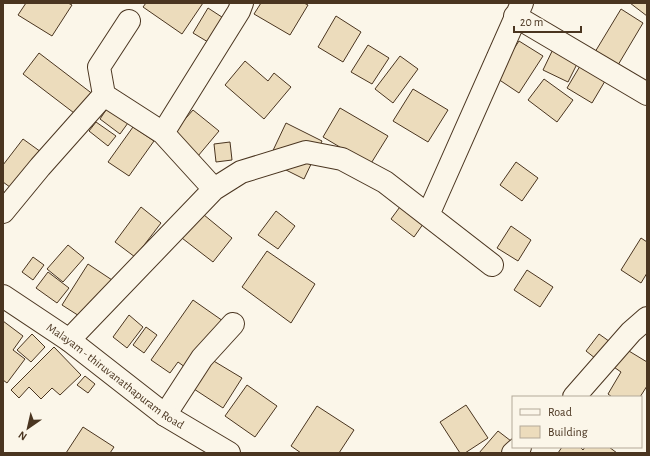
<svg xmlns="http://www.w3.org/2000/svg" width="650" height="456" font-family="'Alegreya Sans',sans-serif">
<rect width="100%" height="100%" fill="#fbf6e9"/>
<path fill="#ecdcbc" stroke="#4a3520" d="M26,3H68L72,5L52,36L18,15Z
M146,3H203L182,34L143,7Z
M261,3H304L308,5L290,35L254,14Z
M630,3H647V16Z
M208,8L228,21L213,45L193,33Z
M621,9L643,23L618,65L595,52Z
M336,16L361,32L343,62L318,47Z
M519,41L543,56L519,93L495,77Z
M368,45L389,58L372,84L351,72Z
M555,45L580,58L568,82L543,70Z
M39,53L94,95L78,116L23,74Z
M400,56L418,69L393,103L375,89Z
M245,61L268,81L274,73L291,87L264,119L225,85Z
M583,61L608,76L592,103L567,88Z
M544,79L573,100L557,122L528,100Z
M413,89L448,110L428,142L393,121Z
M112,101L133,116L120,134L100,119Z
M340,108L388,136L370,165L323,137Z
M193,110L219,131L198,156L172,134Z
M96,122L116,136L108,146L89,131Z
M286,123L322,141L304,179L268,161Z
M133,127L154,141L129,176L108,162Z
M23,139L41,152L14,190L3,182V165Z
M230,142L232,160L216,162L214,144Z
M516,162L538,178L522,201L500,185Z
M405,200L428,217L414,237L391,219Z
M141,207L161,223L135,257L115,242Z
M198,210L232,238L213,262L178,235Z
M276,211L295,226L278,249L258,235Z
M511,226L531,240L518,261L497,248Z
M641,238L647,242V273L641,283L621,270Z
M68,245L84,258L63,282L47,269Z
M267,251L315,284L291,323L242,287Z
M33,257L44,265L33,280L22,272Z
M88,264L112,280L87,321L62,305Z
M527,270L553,287L540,307L514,290Z
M48,272L69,288L57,303L36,288Z
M193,300L223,321L189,370L178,362L170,373L151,360Z
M129,315L143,327L127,348L113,337Z
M3,321L23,336L13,350L25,359L7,383L3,380Z
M146,327L157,335L144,353L133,345Z
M32,334L45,347L31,362L17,350Z
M599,334L613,344L600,362L586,351Z
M619,345L647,362V386L640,397H612L608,394L621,372L608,363Z
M54,347L81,375L60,395L52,388L41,399L29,387L19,398L11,390Z
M212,360L242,378L223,408L194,389Z
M85,376L95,384L88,393L77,385Z
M247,385L277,406L255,437L225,416Z
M466,405L488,438L465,453H460L440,422Z
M317,406L354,430L339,453H301L291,446Z
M83,427L114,447L110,453H66Z
M498,431L511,441L501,453H479Z
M562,447H580L583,450L585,447H609L617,453H558Z"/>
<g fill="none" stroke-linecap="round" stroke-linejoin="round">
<g stroke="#4a3520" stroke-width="24">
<path id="minor" d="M515,16L647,94
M129,21L99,67L104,95L163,133
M214,189L241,172L306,152L342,159L385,182L492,265
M3,212L40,167L104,95
M428,215L522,3
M69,340L214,189L163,133L239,11L242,3
M574,397L631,332L647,318
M165,415L202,358L233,324
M513,453L520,447"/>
</g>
<g stroke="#4a3520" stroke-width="24">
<g id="major">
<path id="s1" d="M3,296L69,340L165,415L229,453"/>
</g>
</g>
<use href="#minor" stroke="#fbf6e9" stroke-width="22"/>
<use href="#major" stroke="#fbf6e9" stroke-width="22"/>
</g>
<g text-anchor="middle" stroke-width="3" stroke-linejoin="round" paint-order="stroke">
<g font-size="12" fill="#4a3520" stroke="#fbf6e9">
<text dy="4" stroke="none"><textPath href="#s1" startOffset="138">Malayam - thiruvanathapuram Road</textPath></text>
</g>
</g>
<rect width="650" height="456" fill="none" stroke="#4a3520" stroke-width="8"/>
<rect x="512" y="396" width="130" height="52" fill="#fbf6e9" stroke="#b4a999"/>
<rect x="520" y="409" width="20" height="6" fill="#fbf6e9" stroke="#b4a999"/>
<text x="548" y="416" font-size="12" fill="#4a3520">Road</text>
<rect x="520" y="426" width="20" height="12" fill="#ecdcbc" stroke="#b4a999"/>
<text x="548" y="436" font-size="12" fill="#4a3520">Building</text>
<g transform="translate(28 428) rotate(214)" stroke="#fbf6e9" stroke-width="3" paint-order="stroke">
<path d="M0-3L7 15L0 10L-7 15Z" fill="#4a3520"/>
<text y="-6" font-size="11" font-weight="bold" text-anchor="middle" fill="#4a3520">N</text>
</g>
<path d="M514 26v6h67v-6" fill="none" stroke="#4a3520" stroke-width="2"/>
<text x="520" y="26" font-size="12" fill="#4a3520" stroke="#fbf6e9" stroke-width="3" paint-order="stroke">20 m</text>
</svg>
